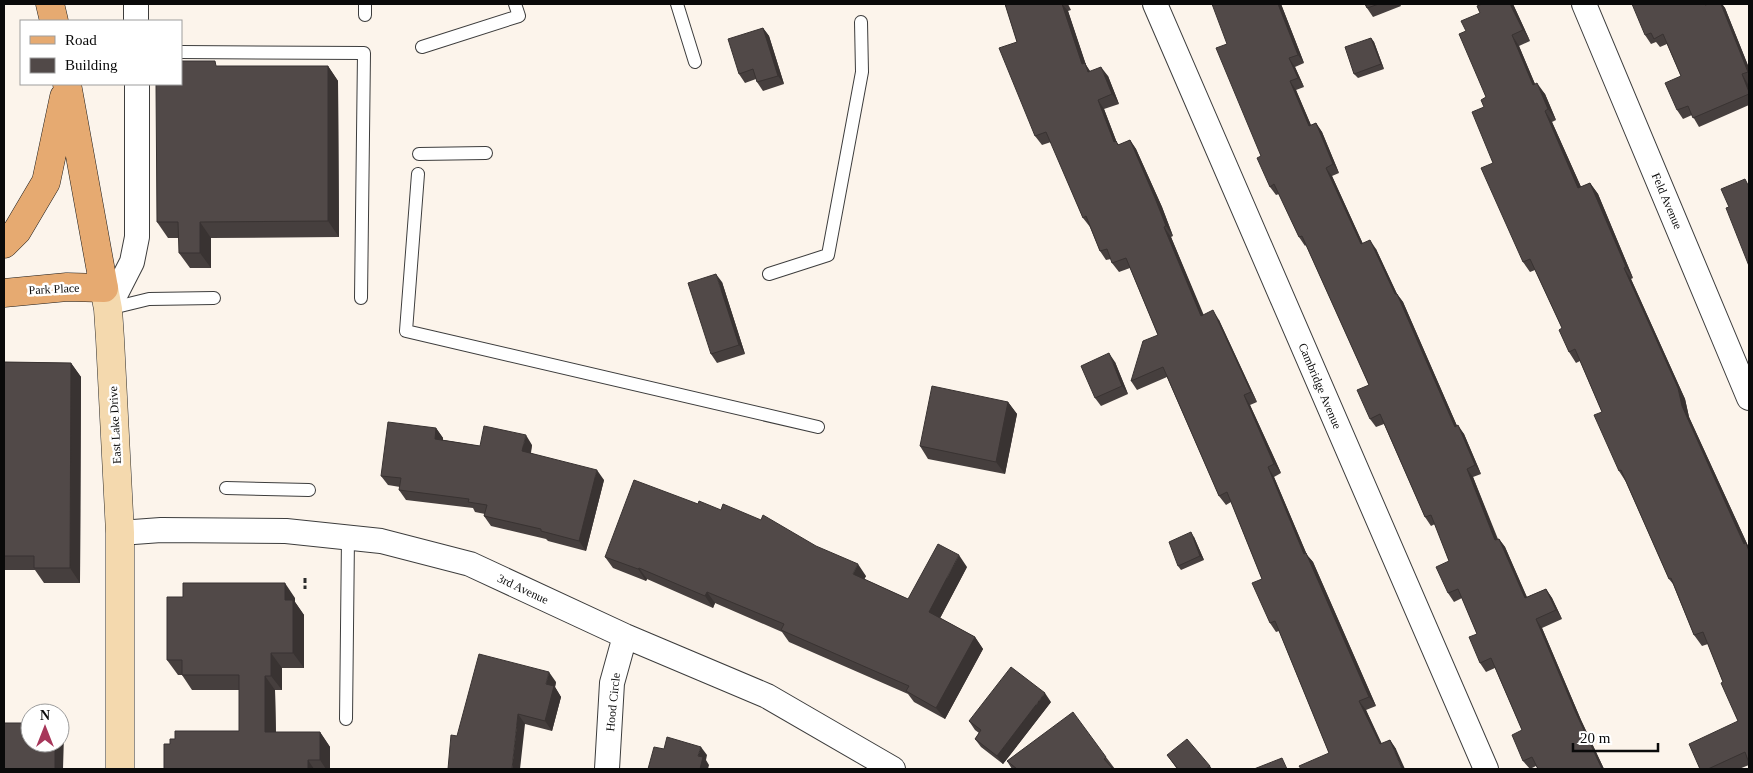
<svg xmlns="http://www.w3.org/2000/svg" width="1753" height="773" font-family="'Times New Roman',serif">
<rect width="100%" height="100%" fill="#fcf4eb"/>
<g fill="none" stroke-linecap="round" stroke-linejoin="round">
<g stroke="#3d3d3d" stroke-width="14">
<path id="lane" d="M677,4L695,62
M365,15V4
M422,47L519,16L515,4
M181,52L364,53L361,298
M419,154L486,153
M418,174L406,331L818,427
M769,274L828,255L862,72L861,22
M108,309L149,299L214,298
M226,488L309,490
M346,719L348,537"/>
</g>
<g stroke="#3d3d3d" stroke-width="26">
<path id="street" d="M136,4V21
M1155,4L1486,769
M1584,4L1749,398
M108,309L132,262L137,237V84
M120,533L161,530L286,531L381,541L470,564L625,636L767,696L893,769
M607,769L612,683L625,636"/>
</g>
<g stroke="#2c2c2c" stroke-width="29">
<path id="secondary" d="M104,288L108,309L110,339L120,533V769"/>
</g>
<g stroke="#1b1b1b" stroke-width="29">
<path id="primary" d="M50,4L54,21
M4,244L17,231L46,182L64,97
M4,293L67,287L104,288L67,84"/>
</g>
<path stroke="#2c2c2c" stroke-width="3" stroke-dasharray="5 2.5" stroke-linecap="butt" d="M305,578V589"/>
<use href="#lane" stroke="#fff" stroke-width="12"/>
<use href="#street" stroke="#fff" stroke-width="24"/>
<use href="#secondary" stroke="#f4d9ae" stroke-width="28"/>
<use href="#primary" stroke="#e6aa71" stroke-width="28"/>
</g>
<path fill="#463f3e" d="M1005,4H1068L1071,10L1068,11L1086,65L1090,71L1108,76L1119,104L1104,109L1117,143L1119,145L1130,140L1136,149L1162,207L1173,236L1171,237L1203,315L1219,320L1257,402L1250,405L1281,473L1274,477L1307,555L1313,562L1376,706L1366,710L1382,744L1390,740L1396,749L1329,753L1279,631L1276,632L1270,623L1262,579L1231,502L1226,505L1219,496L1167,377L1137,390L1131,381L1158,335L1130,268L1119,272L1112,263L1111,259L1106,260L1100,251L1090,227L1083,218L1051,142L1042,145L1035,136L1017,42Z
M1281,4L1304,63L1295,67L1304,87L1296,90L1311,125L1316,123L1322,132L1339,173L1332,176L1363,244L1376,249L1397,294L1403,302L1457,426L1464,434L1481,474L1473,477L1498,539H1499L1505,547L1527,597L1546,589L1552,598L1562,619L1542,628L1581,720L1604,769H1538L1536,766L1530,769L1523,761L1522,730L1495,668L1486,672L1480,663L1477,634L1462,598L1454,602L1448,593L1449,561L1435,524L1431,526L1425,517L1384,424L1376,427L1370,419L1369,385L1306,245L1305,246L1299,237L1279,194L1276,195L1270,187L1261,156L1227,44Z
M1365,4H1400L1401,6L1373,17L1367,8Z
M1513,4L1530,41L1519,46L1535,84L1545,94L1556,120L1552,122L1581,187L1590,183L1598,194L1633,278L1631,279L1685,399L1689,417L1749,548V765L1739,769H1700L1738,721L1708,644L1702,646L1694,635L1673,584L1669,579L1626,482L1619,471L1602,412L1580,361L1576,363L1569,352L1562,328L1535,270L1530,272L1523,262L1493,163L1484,107L1486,97L1466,31Z
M1709,4H1722L1725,8L1749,68V82L1748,83L1749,86V105L1699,127L1692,115L1683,119L1677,110L1681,76L1667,44L1660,47L1656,42L1651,44L1645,35Z
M763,28L769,36L784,84L763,91L757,82L756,79L745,83L739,74Z
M1371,38L1374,42L1384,69L1358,78L1354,74Z
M219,66H328L338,81L339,237L211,238V268H190L179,253V238H168L157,222Z
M722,282L745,354L717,363L711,354Z
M4,362L71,363L81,377L80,583H44L35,570H4Z
M1115,362L1128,394L1101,406L1095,398Z
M1008,402L1017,414L1005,474L928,459L920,446Z
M436,428L443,438V440L480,446L532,445L531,453L604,480L586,551L548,541L546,539L491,526L484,516L485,514L475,512L473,508L406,500L399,490L400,487L388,485L381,476Z
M1194,537L1204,560L1181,570L1178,566Z
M605,557L866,576L864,579L908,599L967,567L940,618L975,637L983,649L945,719L914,702L908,694L789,642L782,632L715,603L713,608L647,579L646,581L613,568Z
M183,597L295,598V602L304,615V668H282V690H275L276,732H320L330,747V769H164L170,744L175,739L239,731V690H192L182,675H178L167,660Z
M556,682L555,687L561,697L552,731L525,724L457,736Z
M1051,702L1003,764L981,747L975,739L979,733L975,730L969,721Z
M1167,755L1210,766L1212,769H1177Z
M1106,757L1115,769H1012L1007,761Z"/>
<path fill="#393332" d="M1062,4L1068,11L1086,65L1091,73L1095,81L1082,64Z
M1278,4H1281L1304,63L1298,55Z
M1510,4H1513L1530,41L1523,30Z
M1721,4H1722L1725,8L1749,68V73Z
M763,28L769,36L784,84L778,76Z
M1512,35L1519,46L1540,96L1533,85Z
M1371,38L1374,42L1384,69L1381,64Z
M1289,58L1295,67L1304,87L1298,78Z
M328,66L338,81L339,237L328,221Z
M1101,67L1108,76L1119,104L1112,94Z
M1742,74L1749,86V92Z
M1290,81L1296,90L1315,135L1309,126Z
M1537,83L1545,94L1556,120L1548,109Z
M1098,100L1104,109L1117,143L1123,150L1114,142Z
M1545,111L1552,122L1586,198L1578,188Z
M1316,123L1322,132L1339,173L1333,164Z
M1130,140L1136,149L1162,207L1173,236L1166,226Z
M1326,168L1332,176L1367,253L1361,244Z
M1590,183L1598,194L1633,278L1626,267Z
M200,222L211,238V268L200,253Z
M1164,227L1171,237L1208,325L1201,316Z
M1370,240L1376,249L1397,294L1403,302L1461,435L1455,427Z
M1624,268L1631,279L1685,399L1689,417L1749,548V551L1744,544L1682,406Z
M716,274L722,282L745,354L739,345Z
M1213,310L1219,320L1257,402L1251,392Z
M1109,353L1115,362L1128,394L1122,386Z
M71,363L81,377L80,583L70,568Z
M1244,395L1250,405L1281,473L1274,464Z
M1008,402L1017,414L1005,474L996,462Z
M1458,425L1464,434L1481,474L1475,465Z
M436,428L443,438L442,449L435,439Z
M526,435L532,445L529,461L522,451Z
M1268,467L1274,477L1307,555L1313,562L1376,706L1369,697L1304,554Z
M1467,469L1473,477L1501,549L1495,540Z
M597,470L604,480L586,551L579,541Z
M1191,532L1194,537L1204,560L1200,556Z
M1499,539L1505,547L1531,607L1525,598Z
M959,555L967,567L937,624L929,612Z
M858,564L866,576L861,586L853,574Z
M639,568L647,579L646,581L638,569Z
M285,583L295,598V602L304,615V668L293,653L285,600Z
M1546,589L1552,598L1562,619L1556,610Z
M707,592L715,603L713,608L705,596Z
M1536,619L1542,628L1581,720L1604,769H1602L1575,711Z
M975,637L983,649L945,719L936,708Z
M271,653L282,668V690L271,676Z
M549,672L556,682L555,687L561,697L552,731L545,721L546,684Z
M265,676L275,690L276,747L265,732Z
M1045,693L1051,702L1003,764L997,756Z
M1359,701L1366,710L1386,754L1380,744Z
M518,714L525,724L520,769H512Z
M60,729L64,735L63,769H55V743H60Z
M320,732L330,747V769H326L320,760Z
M1390,740L1396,749L1405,769H1402Z
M701,747L707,755L706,760L709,765L708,769H700L698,756Z
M308,760L314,769H308Z"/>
<path fill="#514948" stroke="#393332" d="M1005,4H1062L1082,64L1085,63L1088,72L1101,67L1112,94L1098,100L1114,142L1116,141L1118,145L1130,140L1155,198L1166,226L1164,227L1201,316L1213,310L1251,392L1244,395L1274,464L1268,467L1304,554L1306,553L1369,697L1359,701L1380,744L1390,740L1402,769H1301L1299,766L1329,753L1275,621L1270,623L1252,583L1262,579L1227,492L1219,496L1163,367L1131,381L1143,341L1158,335L1126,258L1112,263L1107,249L1100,251L1086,216L1083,218L1046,132L1035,136L999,48L1017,42Z
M1212,4H1278L1298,55L1289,58L1298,78L1290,81L1309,126L1316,123L1333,164L1326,168L1361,244L1370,240L1395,294H1397L1455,427L1458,425L1475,465L1467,469L1495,540L1499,539L1525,598L1546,589L1556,610L1536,619L1575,711L1602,769H1538L1532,757L1523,761L1512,735L1522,730L1491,658L1480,663L1469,637L1477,634L1458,589L1448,593L1436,567L1449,561L1431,515L1425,517L1380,414L1370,419L1357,390L1369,385L1302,236L1299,237L1274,184L1270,187L1257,158L1261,156L1216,48L1227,44Z
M1365,4H1379L1367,8Z
M1482,4H1510L1523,30L1512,35L1533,85L1537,83L1548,109L1545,111L1578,188L1590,183L1626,267L1624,268L1678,388L1682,406L1744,544L1746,543L1749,551V763L1745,752L1708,769H1700L1689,744L1738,721L1721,683L1723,682L1703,632L1694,635L1671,578L1669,579L1621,470L1619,471L1594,415L1602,412L1575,349L1569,352L1559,330L1562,328L1530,259L1523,262L1481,168L1493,163L1472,112L1484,107L1481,100L1486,97L1459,34L1466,31L1461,21L1480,13L1477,6Z
M1632,4H1704L1705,5L1709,4H1721L1748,72L1742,74L1749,92V94L1693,118L1688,106L1677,110L1665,83L1681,76L1663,34L1654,39L1651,33L1645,35Z
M763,28L778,76L757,82L753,69L739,74L728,39Z
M1371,38L1381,64L1354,74L1345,47Z
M181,61H215L216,66H328V221L200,222V253H179L178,222H157L156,84H181Z
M1745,179L1748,185L1749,184V266L1726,208L1729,207L1721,189Z
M716,274L739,345L711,354L688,283Z
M1109,353L1122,386L1095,398L1081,366Z
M4,362L71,363L70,568H34V556H4Z
M932,386L1008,402L996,462L920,446Z
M388,422L436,428L435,439L480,446L484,426L526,435L522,451L597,470L579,541L541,531V529L484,516L487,505L468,502L469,499L399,490L401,478L381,476Z
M634,480L698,504L699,501L721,510L723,504L761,520L763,515L816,546L858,564L853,574L908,599L938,544L959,555L929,612L975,637L936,708L906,691L909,686L781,630L784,624L707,592L705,596L639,568L638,569L605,557Z
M1191,532L1200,556L1178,566L1169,542Z
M183,583H285V600H293V653H271V676H265V732H320V760H308V769H164V744H170V739H175V731H239V675H182V660H167V597H183Z
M479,654L549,672L546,684L554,686L545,721L518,714L512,769H448L451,735L457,736Z
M1011,667L1045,693L997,756L975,739L981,730L969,721Z
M1073,712L1106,757L1104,759L1113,769H1017L1007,761Z
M4,723H30V743H55V769H4Z
M667,737L701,747L698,756L703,757L700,769H648L654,747L664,749Z
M1187,739L1210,766L1206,769H1178L1167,755Z
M1282,758L1287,769H1254Z"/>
<g text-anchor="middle" stroke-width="5" stroke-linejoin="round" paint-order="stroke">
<g font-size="12" fill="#0a0a0a" stroke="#fff">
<text transform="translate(1667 201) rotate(67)" y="4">Feld Avenue</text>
<text transform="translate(54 289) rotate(-3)" y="4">Park Place</text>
<text transform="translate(1320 386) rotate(67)" y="4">Cambridge Avenue</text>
<text transform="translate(115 425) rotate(-93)" y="4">East Lake Drive</text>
<text transform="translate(523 589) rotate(25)" y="4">3rd Avenue</text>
<text transform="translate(613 702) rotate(-84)" y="4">Hood Circle</text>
</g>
</g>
<rect width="1753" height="773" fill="none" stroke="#0a0a0a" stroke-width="10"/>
<rect x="20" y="20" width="162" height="65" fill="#ffffff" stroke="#9d9d9d"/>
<rect x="30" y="36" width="25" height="8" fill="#e6aa71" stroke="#9d9d9d"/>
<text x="65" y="45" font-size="15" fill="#0a0a0a">Road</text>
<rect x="30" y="58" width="25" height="15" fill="#514948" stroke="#9d9d9d"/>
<text x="65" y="70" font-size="15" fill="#0a0a0a">Building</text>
<g transform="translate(45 728)"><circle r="24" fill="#ffffff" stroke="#9d9d9d"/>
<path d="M0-4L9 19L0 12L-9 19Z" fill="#a7365a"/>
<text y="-8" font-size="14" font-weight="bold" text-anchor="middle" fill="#0a0a0a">N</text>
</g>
<path d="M1573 743v8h85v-8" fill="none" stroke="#0a0a0a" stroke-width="2.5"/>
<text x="1580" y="743" font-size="15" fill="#0a0a0a" stroke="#ffffff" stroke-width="4" paint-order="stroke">20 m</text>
</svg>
